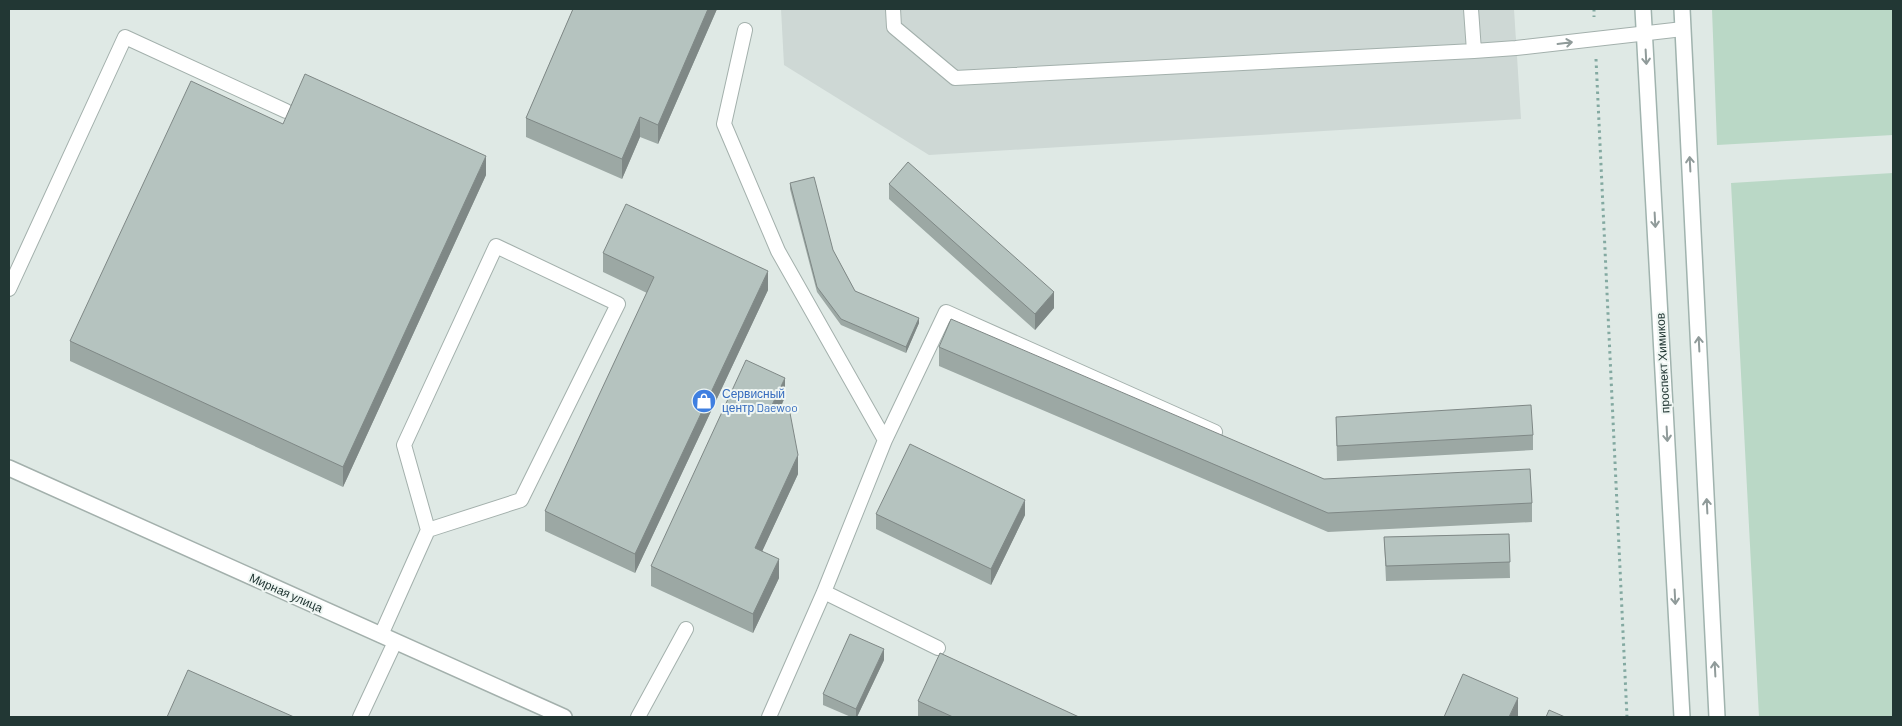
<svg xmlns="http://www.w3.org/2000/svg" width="1902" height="726" font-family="Barlow,sans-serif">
<rect width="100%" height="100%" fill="#dfe9e5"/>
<path fill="#ced8d5" d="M781,9H1514L1521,119L929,155L784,65Z"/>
<path fill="#bad8c6" d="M1712,9H1893V135L1717,145Z
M1893,173V717H1759L1731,183Z"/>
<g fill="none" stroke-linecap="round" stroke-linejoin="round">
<g stroke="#a3b0ac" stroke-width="16">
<path id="lane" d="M893,9L894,27L955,78L1474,51L1516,48L1683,29
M1471,9L1474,51
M745,30L724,124L778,251L885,440L824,592L769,717
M9,289L125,37L286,111
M885,440L946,312L1215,432
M824,592L938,648
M381,635L428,530L404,445L496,246L618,304L521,500L428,530
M360,717L395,642
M638,717L686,629"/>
</g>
<g stroke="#a3b0ac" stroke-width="18">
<path id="street" d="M9,468L564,717"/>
</g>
<g stroke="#a0b3ae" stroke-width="18">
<path id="secondary" d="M1643,9L1682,717
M1682,9L1717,717"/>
</g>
<path stroke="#83a9a1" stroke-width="3" stroke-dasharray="2.5 4" stroke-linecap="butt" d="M1594,9V17
M1596,59L1627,717"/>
<use href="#lane" stroke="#fff" stroke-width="14"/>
<use href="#street" stroke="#fff" stroke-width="15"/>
<use href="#secondary" stroke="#fff" stroke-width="15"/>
</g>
<path fill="#9ca8a4" d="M573,9H717L658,144L640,137L622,179L526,137V118Z
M283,124L486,175L343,487L70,361V341Z
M790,183L833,250L855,291L919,323L906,353L841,325L817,292L790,189Z
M889,184L1054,308L1035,330L889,199Z
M603,253L768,290L635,573L545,531V511L647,293L603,272Z
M939,347L1324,479L1532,503V522L1328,532L939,366Z
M785,397L780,409L798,474L762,551L779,578L753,633L651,586V566Z
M1336,417L1533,435V450L1337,461Z
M876,514L1025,515L991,585L876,529Z
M1509,534L1510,578L1386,581L1384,537Z
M884,660L857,717H851L823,705V694Z
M918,701L1079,717H918Z"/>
<path fill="#7f8886" d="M708,9H717L658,144V125Z
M640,117V137L622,179V159Z
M486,156V175L343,487V467Z
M768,271V290L635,573V554Z
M1054,292V308L1035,330V314Z
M919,318V323L906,353V347Z
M785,378V397L772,425V405Z
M798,455V474L755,567V548Z
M1025,500V515L991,585V569Z
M779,559V578L753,633V614Z
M884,649V660L857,717H856V709Z
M1518,698V717H1509Z"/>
<path fill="#b5c3bf" stroke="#7f8886" d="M573,9H708L658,125L640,117L622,159L526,118Z
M305,74L486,156L343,467L70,341L191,81L283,124Z
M908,162L1054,292L1035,314L889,184Z
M814,177L833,250L855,291L919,318L906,347L841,319L817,287L790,183Z
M626,204L768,271L635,554L545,511L654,277L603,253Z
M951,319L1324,479L1530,469L1532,503L1328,513L939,347Z
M746,360L785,378L772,405L790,413L798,455L755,548L779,559L753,614L651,566Z
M1531,405L1533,435L1337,446L1336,417Z
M910,444L1025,500L991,569L876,514Z
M1509,534L1510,562L1386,566L1384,537Z
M850,634L884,649L856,709L823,694Z
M940,653L1079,717H953L918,701Z
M188,670L294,717H167Z
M1463,674L1518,698L1509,717H1444Z
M1549,710L1565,717H1546Z"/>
<defs><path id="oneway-shaft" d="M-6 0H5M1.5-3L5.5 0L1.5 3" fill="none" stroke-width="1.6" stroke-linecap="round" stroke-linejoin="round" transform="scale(1.25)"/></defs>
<g stroke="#909b9a">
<use href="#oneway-shaft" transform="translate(1565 43) rotate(-7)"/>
<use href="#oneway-shaft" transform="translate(1646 57) rotate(87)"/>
<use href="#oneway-shaft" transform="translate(1690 164) rotate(-93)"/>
<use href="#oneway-shaft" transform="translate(1655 220) rotate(87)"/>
<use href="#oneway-shaft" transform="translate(1699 344) rotate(-93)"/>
<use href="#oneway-shaft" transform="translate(1667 434) rotate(87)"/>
<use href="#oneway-shaft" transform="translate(1707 506) rotate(-93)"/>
<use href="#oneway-shaft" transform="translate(1675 597) rotate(87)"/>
<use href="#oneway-shaft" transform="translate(1715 669) rotate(-93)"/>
</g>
<defs>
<g id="shop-disc" transform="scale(1.25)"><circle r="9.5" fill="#3f7fe0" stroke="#eff6f3"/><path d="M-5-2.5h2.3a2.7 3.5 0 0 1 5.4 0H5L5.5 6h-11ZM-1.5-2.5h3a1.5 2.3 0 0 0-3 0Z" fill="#fff"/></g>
</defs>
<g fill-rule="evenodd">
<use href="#shop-disc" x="704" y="401"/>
</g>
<g text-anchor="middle" stroke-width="4" stroke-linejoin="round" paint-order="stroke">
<g font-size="12" fill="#223734" stroke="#eff6f3">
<text transform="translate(1663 363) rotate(-93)" y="4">проспект Химиков</text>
<text transform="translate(286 593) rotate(24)" y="4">Мирная улица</text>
</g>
<g font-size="12" fill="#366cbe" stroke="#eff6f3" text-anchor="start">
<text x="722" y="398">Сервисный<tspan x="722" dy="14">центр Daewoo</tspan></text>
</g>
</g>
<rect width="1902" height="726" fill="none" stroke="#223734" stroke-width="20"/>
</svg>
